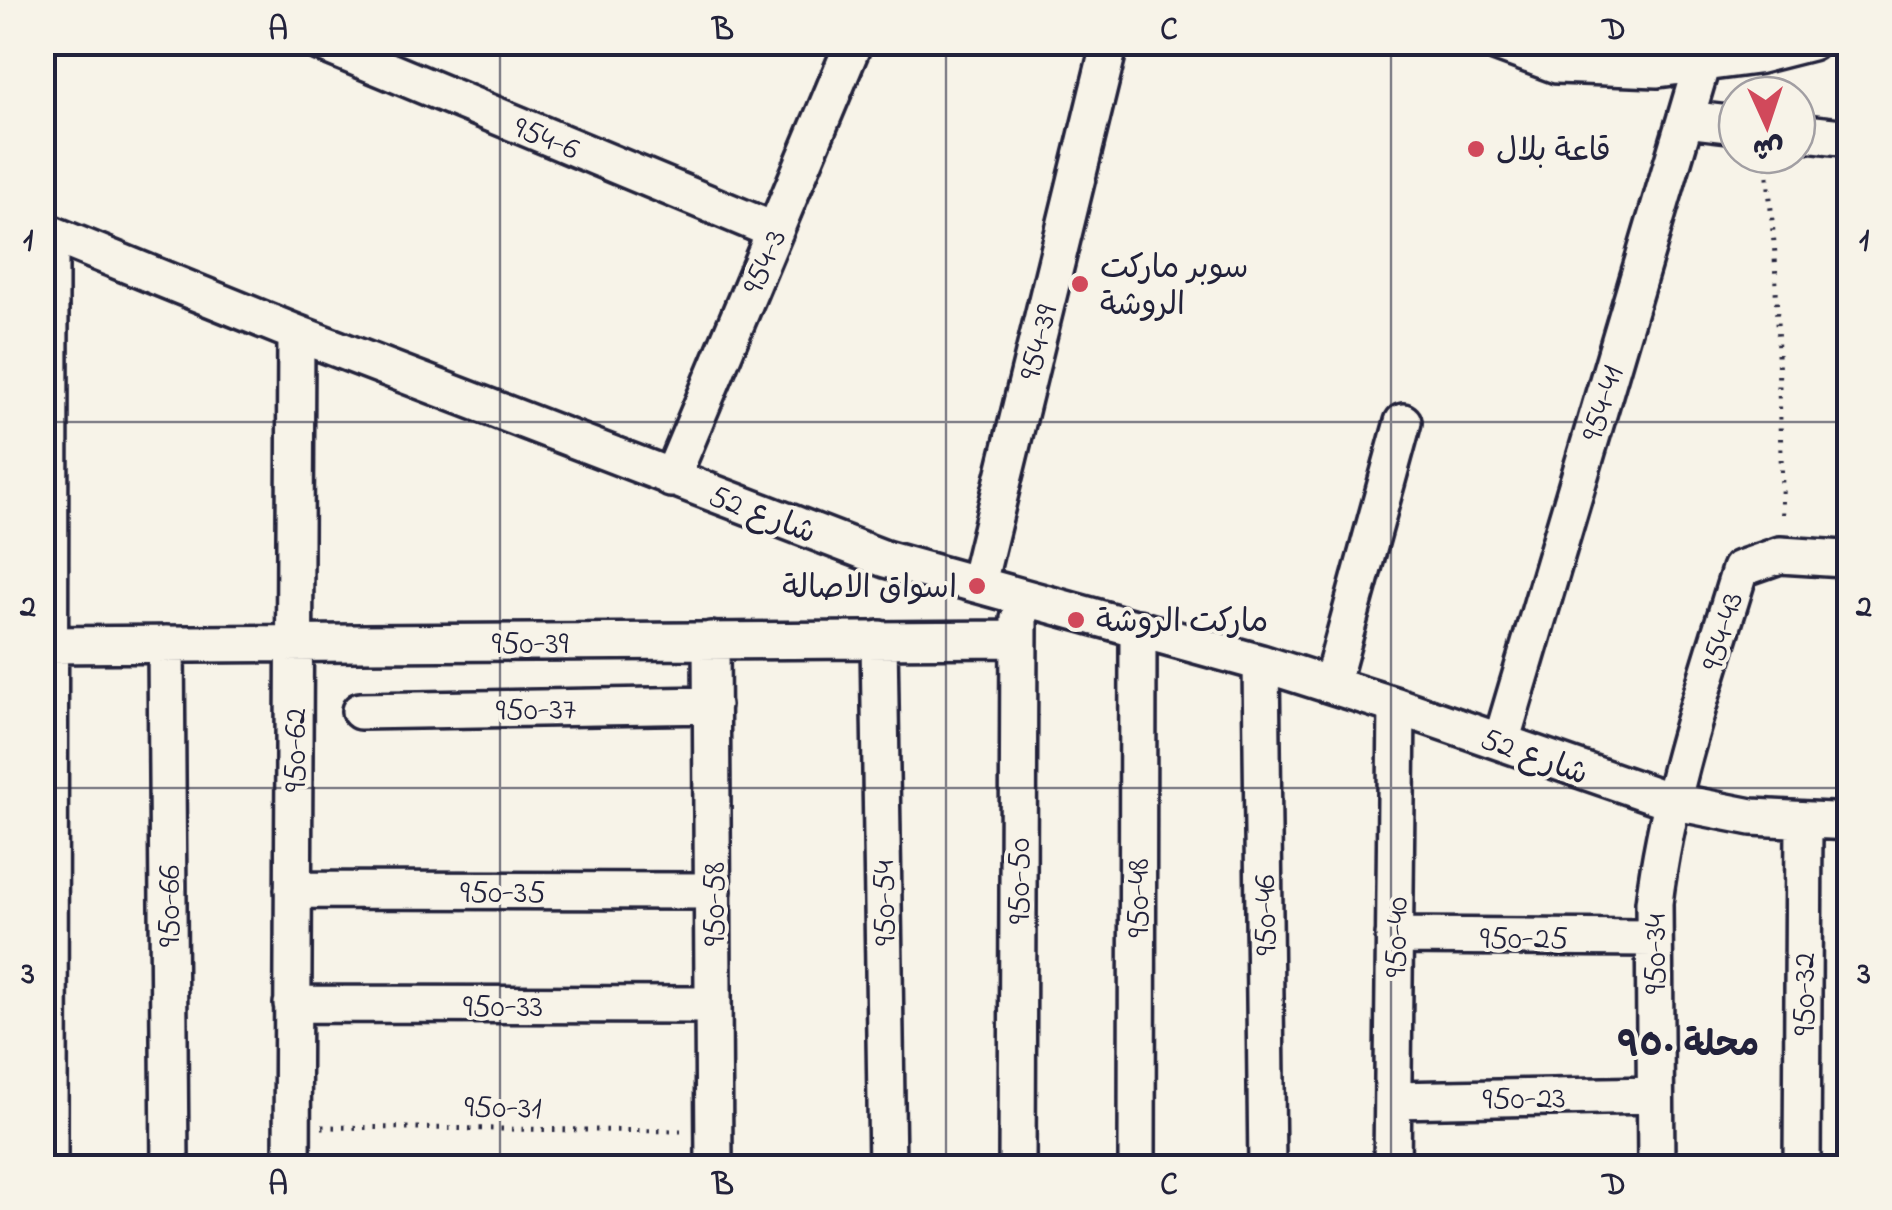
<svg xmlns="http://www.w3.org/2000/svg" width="1892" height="1210" font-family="'Indie Flower','Playpen Sans Arabic',sans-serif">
<rect width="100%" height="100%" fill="#f7f3e8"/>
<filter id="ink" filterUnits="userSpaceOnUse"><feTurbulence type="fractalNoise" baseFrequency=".01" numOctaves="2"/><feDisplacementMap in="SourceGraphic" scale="20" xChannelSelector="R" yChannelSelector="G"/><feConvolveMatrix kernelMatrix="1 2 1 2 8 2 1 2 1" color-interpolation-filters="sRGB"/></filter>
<g filter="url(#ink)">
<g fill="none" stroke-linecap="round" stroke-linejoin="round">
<g stroke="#22223b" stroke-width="42">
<path id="minor" d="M319,42L775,231
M1495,42L1557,65L1658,69L1756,56L1811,42
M1686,119L1737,125
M1797,132L1850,138
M42,230L296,333L885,559L1261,663L1397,706L1671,801L1752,817L1850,822
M671,479L854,42
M978,583L1110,42
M879,639L887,1168
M711,640L714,1168
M166,644L170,1168
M42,645L1018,639
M1261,663L1267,1168
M1331,685L1403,422
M360,711L712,705
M1501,742L1702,63
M293,890L713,891
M1394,936L1654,938
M292,1004L713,1005
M1393,1100L1655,1095
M49,1168L50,233
M292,1168L296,333
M1017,1168L1019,619
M1137,1168L1138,628
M1392,1168L1397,706
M1656,1168L1654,903C1668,789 1707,679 1740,569L1780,555L1844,559L1850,562
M1802,1168L1804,821"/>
</g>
<path stroke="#22223b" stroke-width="5" stroke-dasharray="2.5 8" stroke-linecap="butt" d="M1766,155L1775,254L1783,521
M322,1127L681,1131"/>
<use href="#minor" stroke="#f7f3e8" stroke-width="35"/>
</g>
</g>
<path fill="none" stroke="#22223b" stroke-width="2.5" stroke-opacity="0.55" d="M500,42V1168M946,42V1168M1391,42V1168M42,422H1850M42,788H1850"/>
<g fill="#d1495b" stroke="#f7f3e8" stroke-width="4">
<circle cx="1476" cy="149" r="10"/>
<circle cx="1080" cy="284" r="10"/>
<circle cx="977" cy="586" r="10"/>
<circle cx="1076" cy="620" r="10"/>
</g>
<g text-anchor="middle" stroke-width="8" stroke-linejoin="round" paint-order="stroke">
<g font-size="32" fill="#22223b" stroke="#f7f3e8">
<text transform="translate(547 137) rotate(22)" y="11">954-6</text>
<text transform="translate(763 261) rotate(-67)" y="11">954-3</text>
<text transform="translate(1037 342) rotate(-76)" y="11">954-39</text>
<text transform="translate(1601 403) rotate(-73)" y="11">954-41</text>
<text transform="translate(763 513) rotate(21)" y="11">شارع 52</text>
<text transform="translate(1721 631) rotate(-74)" y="11">954-43</text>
<text x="530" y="653">950-39</text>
<text transform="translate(536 708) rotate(-1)" y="11">950-37</text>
<text transform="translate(294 750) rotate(-90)" y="11">950-62</text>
<text transform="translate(1535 755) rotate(20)" y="11">شارع 52</text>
<text transform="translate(1018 881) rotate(-90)" y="11">950-50</text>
<text x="503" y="902">950-35</text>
<text transform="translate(1137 898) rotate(-90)" y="11">950-48</text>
<text transform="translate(883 903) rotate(-91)" y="11">950-54</text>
<text transform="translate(713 904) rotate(-90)" y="11">950-58</text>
<text transform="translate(168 906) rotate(-90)" y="11">950-66</text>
<text transform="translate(1264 915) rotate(-91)" y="11">950-46</text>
<text transform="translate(1395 937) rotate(-89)" y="11">950-40</text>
<text x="1524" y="948">950-25</text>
<text transform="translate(1654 954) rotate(-90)" y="11">950-34</text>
<text transform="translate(1803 994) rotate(-90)" y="11">950-32</text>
<text x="503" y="1016">950-33</text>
<text transform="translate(1524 1097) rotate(-1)" y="11">950-23</text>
<text transform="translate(503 1106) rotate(1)" y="11">950-31</text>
</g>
<g font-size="32" fill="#22223b" stroke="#f7f3e8" text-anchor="start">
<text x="1496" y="160">قاعة بلال</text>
<text x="1100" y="277">سوبر ماركت<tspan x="1100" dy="37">الروشة</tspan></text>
<text x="957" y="597" text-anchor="end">اسواق الاصالة</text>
<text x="1096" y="631">ماركت الروشة</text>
</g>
<g font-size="35" font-weight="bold" fill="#22223b" stroke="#f7f3e8">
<text x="1688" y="1055">محلة ٩٥٠</text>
</g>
</g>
<rect width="1892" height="1210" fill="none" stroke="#f7f3e8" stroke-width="110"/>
<g transform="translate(1767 125) rotate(177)"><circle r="48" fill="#f7f3e8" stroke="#a29fa3" stroke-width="2.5"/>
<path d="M0-8L18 38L0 25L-18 38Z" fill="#d1495b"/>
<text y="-15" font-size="28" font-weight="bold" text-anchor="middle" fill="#22223b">ش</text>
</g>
<rect x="55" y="55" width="1782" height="1100" fill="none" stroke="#22223b" stroke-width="4"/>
<g font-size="32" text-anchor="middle" font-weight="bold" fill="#22223b">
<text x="278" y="39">A</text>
<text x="723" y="39">B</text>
<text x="1169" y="39">C</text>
<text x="1614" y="39">D</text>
<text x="28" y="250">1</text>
<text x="1864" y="250">1</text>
<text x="28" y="616">2</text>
<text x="1864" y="616">2</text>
<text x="28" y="983">3</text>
<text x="1864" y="983">3</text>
<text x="278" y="1194">A</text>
<text x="723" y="1194">B</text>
<text x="1169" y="1194">C</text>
<text x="1614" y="1194">D</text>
</g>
</svg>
